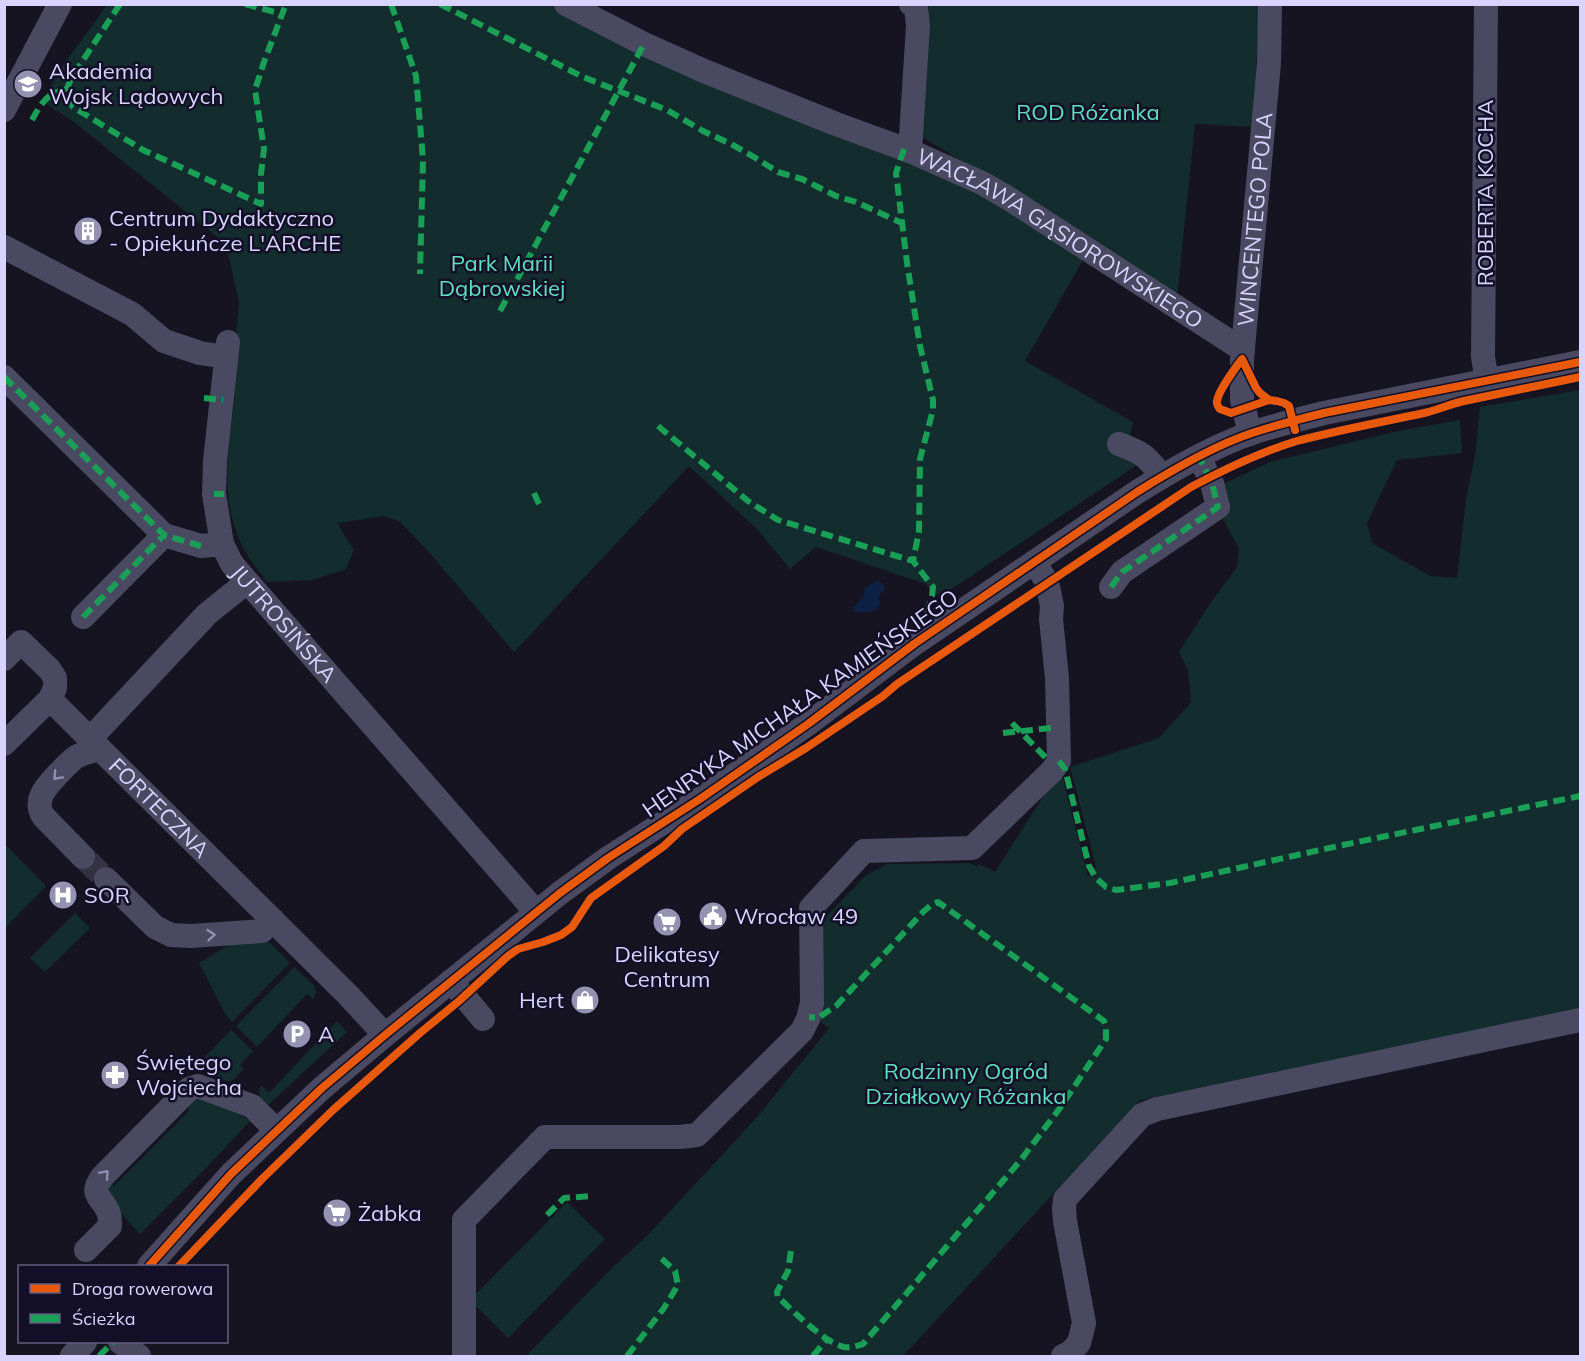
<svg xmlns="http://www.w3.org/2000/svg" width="1585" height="1361" font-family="Mulish,sans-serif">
<rect width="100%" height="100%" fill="#161421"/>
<path fill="#132c2d" d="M107,5H551L637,48L969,186L1083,260L1025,361L1133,422L1127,450L1143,461L941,596L930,589L926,584L816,547L790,569L758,530L689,466L514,652L428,551L400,522L385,516L337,523L354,550L346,569L312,580L267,582C261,573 253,565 248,556C217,505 228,451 235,396L231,392L239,302L226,244L74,122L42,101L62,67Z
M929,5H1259L1255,99L1252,127L1195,124L1177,298L1007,188L922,137Z
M1580,390V1009L1140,1100L903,1356H526L615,1265L647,1236L699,1180L758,1116L830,1027L828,1028L815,1017L817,926L865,876L887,864L971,863L976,867L979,864L995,872L1049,787L1061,771L1088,877L1096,866L1070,767L1159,738L1191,702L1188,670L1179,652L1209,605L1237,567L1239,549L1220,513L1219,486L1270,462L1398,431L1460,420L1462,453L1397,460L1367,523L1372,543L1430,576L1457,578L1466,500L1475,455L1480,407Z
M7,846L46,886L5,928L4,848Z
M75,913L90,928L45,972L30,958Z
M268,941L290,963L232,1022L226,1015L199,963L234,942Z
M294,967L314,985L316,993L313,999L307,994L257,1047L236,1026Z
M337,1021L347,1032L268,1105C260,1100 256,1094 261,1085L269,1093Z
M231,1030L253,1051L240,1065L244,1069L233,1080L229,1082L194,1068Z
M190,1098L207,1099L243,1116L250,1121L206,1168L140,1234L107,1198L108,1180L114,1186L190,1110L184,1103Z
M567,1202L605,1239L508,1338L470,1300Z"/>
<path fill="#0d2144" d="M877,580L884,585V590L879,596L880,603L876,610L870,612H854L853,608L863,597L865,588Z"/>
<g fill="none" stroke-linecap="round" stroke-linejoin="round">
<path stroke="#333142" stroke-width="24" stroke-dasharray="24 12" stroke-linecap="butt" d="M83,857L106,879"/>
<g stroke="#4a4962" stroke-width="24">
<path id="s1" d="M566,4L644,44L704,71L836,124L910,151L982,183L1008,198L1243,350"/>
<path d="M1486,4L1483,357L1487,381"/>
<path d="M4,110L60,4"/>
<path d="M910,151L918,26L916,7L911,4"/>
<path d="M4,247L132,314L164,341L200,353L226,357"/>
<path id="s2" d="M4,377L164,535L201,546L222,544L232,564L536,912"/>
<path id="s3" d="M1250,434L1242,400V359L1269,63L1270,4"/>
<path d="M1119,444C1143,453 1147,456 1162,477"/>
<path d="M222,544L214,494L215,461L228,342"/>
<path id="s4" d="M247,582L207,614L90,739L348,995L385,1035"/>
<path d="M1111,587L1122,572L1218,507L1212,483L1199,457"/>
<path d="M83,617L164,535"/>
<path d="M4,659L21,642L50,670L55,678V688L50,699L4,744"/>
<path d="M50,699L90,739"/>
<path d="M83,857L43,816C33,799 47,786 58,774C64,768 69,762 76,757C83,753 92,751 99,749"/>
<path d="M106,879L155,927L171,935L191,936L262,931L273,920"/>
<path d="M451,981L483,1019"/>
<path d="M86,1250L110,1226C110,1221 110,1216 108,1211C101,1196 89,1195 102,1177L189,1089L198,1086L252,1106L276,1130"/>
<path d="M149,1266L231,1174L322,1088L385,1035L560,893L608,858L700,799L808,724L914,644L1137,492C1172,470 1213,446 1252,433C1276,425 1300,419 1324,413L1580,362"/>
<path d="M120,1342L139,1356"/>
<path d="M72,1356L85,1342"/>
<path d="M464,1356V1220L545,1137H680L697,1135L802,1031L808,1019L812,1003L811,908L864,851L972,848L1052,771L1059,761L1057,678L1051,619L1052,606L1047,582L1034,562"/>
<path d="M1063,1356L1071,1352L1079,1343L1084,1323L1065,1221L1064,1208L1065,1199L1142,1115L1157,1109L1580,1020"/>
</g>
<path stroke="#1a9f57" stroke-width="6" stroke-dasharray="12 6" stroke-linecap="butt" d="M120,4L72,77C66,89 64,95 73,107L143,150L261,204V174L264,149L255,90L264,62L286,4
M245,4L282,14
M391,4L416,76L423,160L420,274
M440,4L583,77L667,110L703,131L731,144L754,157L778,172L802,179L836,196L856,202L902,223
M32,120C42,102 46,94 67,89
M904,149L896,173L907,263L920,346L933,400V410L920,459L919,531L913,561
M500,311L644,44
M4,377L164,535L201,546
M204,398L223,400
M658,426L748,501L778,520L913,561L933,587L932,596L926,613
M534,493L539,504
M214,494H224
M1111,587L1122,572L1218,507L1212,483L1199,457
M83,617L164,535
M1012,723L1049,761
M1003,733L1051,728
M1059,761L1065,769L1089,866L1096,878L1106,887L1116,890L1170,883L1343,845L1580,796
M547,1215L564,1198L592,1196
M791,1251L788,1271L777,1292L778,1297C793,1311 825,1343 844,1347C850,1348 856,1346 863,1344L1020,1161L1060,1108L1106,1039V1027L1104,1021L938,902L931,905L923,912L837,1005L818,1018L809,1017
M99,1356L113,1342
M627,1356L664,1308L678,1285L675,1271L661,1258
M813,1356L827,1339"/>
<g stroke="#130f26" stroke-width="11">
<path id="cycleway" d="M1269,400L1260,393L1256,388L1242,359C1236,367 1218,392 1217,401C1216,405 1218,406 1220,409L1231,413L1269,400L1277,401L1284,403L1289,406L1295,430
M149,1266L231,1174L322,1088L385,1035L560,893L608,858L700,799L808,724L914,644L1137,492C1172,470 1213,446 1252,433C1276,425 1300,419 1324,413L1580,362
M179,1266L262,1179L333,1110L420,1033L459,1001L508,956L518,949L543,942L561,935L572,927L591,898L664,846L682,829L758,777L806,748L883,696L897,684L1191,487C1225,469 1260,452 1297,441C1339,430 1382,422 1424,413C1438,410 1450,404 1464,401L1580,377"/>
</g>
<use href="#cycleway" stroke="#e8590c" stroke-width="8"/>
</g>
<defs><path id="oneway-chevron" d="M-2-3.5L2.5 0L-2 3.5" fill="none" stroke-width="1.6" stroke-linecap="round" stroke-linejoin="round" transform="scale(1.5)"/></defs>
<g stroke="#928eb0">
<use href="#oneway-chevron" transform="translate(57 776) rotate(133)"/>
<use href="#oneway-chevron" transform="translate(211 935) rotate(-5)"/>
<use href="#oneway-chevron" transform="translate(105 1174) rotate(-49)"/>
</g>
<defs>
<g id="university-disc" transform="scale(1.5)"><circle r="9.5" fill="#9591b1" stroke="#130f26"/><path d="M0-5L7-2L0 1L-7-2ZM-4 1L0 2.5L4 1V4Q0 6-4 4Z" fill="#fff"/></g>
<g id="building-disc" transform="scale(1.5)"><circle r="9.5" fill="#9591b1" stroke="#130f26"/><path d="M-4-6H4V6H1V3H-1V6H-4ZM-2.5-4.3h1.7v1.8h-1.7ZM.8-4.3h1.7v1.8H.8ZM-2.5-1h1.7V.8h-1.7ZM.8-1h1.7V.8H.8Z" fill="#fff"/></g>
<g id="hospital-disc" transform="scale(1.5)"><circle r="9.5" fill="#9591b1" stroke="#130f26"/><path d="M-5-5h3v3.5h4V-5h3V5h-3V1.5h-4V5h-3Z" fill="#fff"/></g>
<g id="civic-disc" transform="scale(1.5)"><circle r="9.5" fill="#9591b1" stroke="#130f26"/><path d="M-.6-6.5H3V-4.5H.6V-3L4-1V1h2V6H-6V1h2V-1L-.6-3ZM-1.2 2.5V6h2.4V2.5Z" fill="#fff"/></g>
<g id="supermarket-disc" transform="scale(1.5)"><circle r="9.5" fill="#9591b1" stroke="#130f26"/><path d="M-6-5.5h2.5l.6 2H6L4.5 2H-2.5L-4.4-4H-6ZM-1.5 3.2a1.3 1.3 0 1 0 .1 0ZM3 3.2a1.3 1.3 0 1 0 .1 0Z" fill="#fff"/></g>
<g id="shop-disc" transform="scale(1.5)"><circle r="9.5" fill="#9591b1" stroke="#130f26"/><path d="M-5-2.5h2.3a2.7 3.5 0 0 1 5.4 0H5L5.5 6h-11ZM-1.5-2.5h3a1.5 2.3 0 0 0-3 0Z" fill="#fff"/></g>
<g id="parking-disc" transform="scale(1.5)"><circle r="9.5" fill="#9591b1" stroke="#130f26"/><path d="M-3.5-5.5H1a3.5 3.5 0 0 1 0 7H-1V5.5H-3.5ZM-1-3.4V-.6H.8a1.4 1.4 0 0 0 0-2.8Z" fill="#fff"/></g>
<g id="pharmacy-disc" transform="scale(1.5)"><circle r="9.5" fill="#9591b1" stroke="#130f26"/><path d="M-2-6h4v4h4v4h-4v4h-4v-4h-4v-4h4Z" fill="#fff"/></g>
</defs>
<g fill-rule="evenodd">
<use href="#university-disc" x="28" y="84"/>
<use href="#building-disc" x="88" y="231"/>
<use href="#hospital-disc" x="63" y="895"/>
<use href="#civic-disc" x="713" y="916"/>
<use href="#supermarket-disc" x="667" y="922"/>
<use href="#shop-disc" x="585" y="1000"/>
<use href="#parking-disc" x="297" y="1034"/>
<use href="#pharmacy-disc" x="115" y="1075"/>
<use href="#supermarket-disc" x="337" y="1213"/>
</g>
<g text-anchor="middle" stroke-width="5" stroke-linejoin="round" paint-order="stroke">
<g font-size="22" fill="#d9d4ff" stroke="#130f26" text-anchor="start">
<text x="49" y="79">Akademia<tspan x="49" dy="25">Wojsk Lądowych</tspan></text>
<text x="109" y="226">Centrum Dydaktyczno<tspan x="109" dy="25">- Opiekuńcze L'ARCHE</tspan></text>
<text x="84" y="903">SOR</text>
<text x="734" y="924">Wrocław 49</text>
<text x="667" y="962" text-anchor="middle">Delikatesy<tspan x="667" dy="25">Centrum</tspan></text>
<text x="564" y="1008" text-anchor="end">Hert</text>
<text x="318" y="1042">A</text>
<text x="136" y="1070">Świętego<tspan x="136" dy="25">Wojciecha</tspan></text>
<text x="358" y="1221">Żabka</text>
</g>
<g font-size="22" fill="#5fe0c0" stroke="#130f26">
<text x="1088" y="120">ROD Różanka</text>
<text x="502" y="271">Park Marii<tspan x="502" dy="25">Dąbrowskiej</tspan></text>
<text x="966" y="1079">Rodzinny Ogród<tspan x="966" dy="25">Działkowy Różanka</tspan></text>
</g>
<g font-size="22" fill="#d9d4ff" stroke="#130f26">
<text transform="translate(1485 193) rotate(-90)" y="8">ROBERTA KOCHA</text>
<text dy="8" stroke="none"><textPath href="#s3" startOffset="216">WINCENTEGO POLA</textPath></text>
<text dy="8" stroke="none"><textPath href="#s1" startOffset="548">WACŁAWA GĄSIOROWSKIEGO</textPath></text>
<text dy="8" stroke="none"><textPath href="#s2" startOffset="386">JUTROSIŃSKA</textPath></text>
<text transform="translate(800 703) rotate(-35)" y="8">HENRYKA MICHAŁA KAMIEŃSKIEGO</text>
<text dy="8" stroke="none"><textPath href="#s4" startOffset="320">FORTECZNA</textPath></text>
</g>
</g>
<rect width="1585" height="1361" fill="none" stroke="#d9d4ff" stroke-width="12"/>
<rect x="18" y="1265" width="210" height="78" fill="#130f26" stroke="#625e7d" stroke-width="1.5"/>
<rect x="30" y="1284" width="30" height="9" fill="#e8590c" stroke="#625e7d" stroke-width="1.5"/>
<text x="72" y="1295" font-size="18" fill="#d9d4ff">Droga rowerowa</text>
<rect x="30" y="1314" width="30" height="9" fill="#1a9f57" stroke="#625e7d" stroke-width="1.5"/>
<text x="72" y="1325" font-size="18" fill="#d9d4ff">Ścieżka</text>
</svg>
